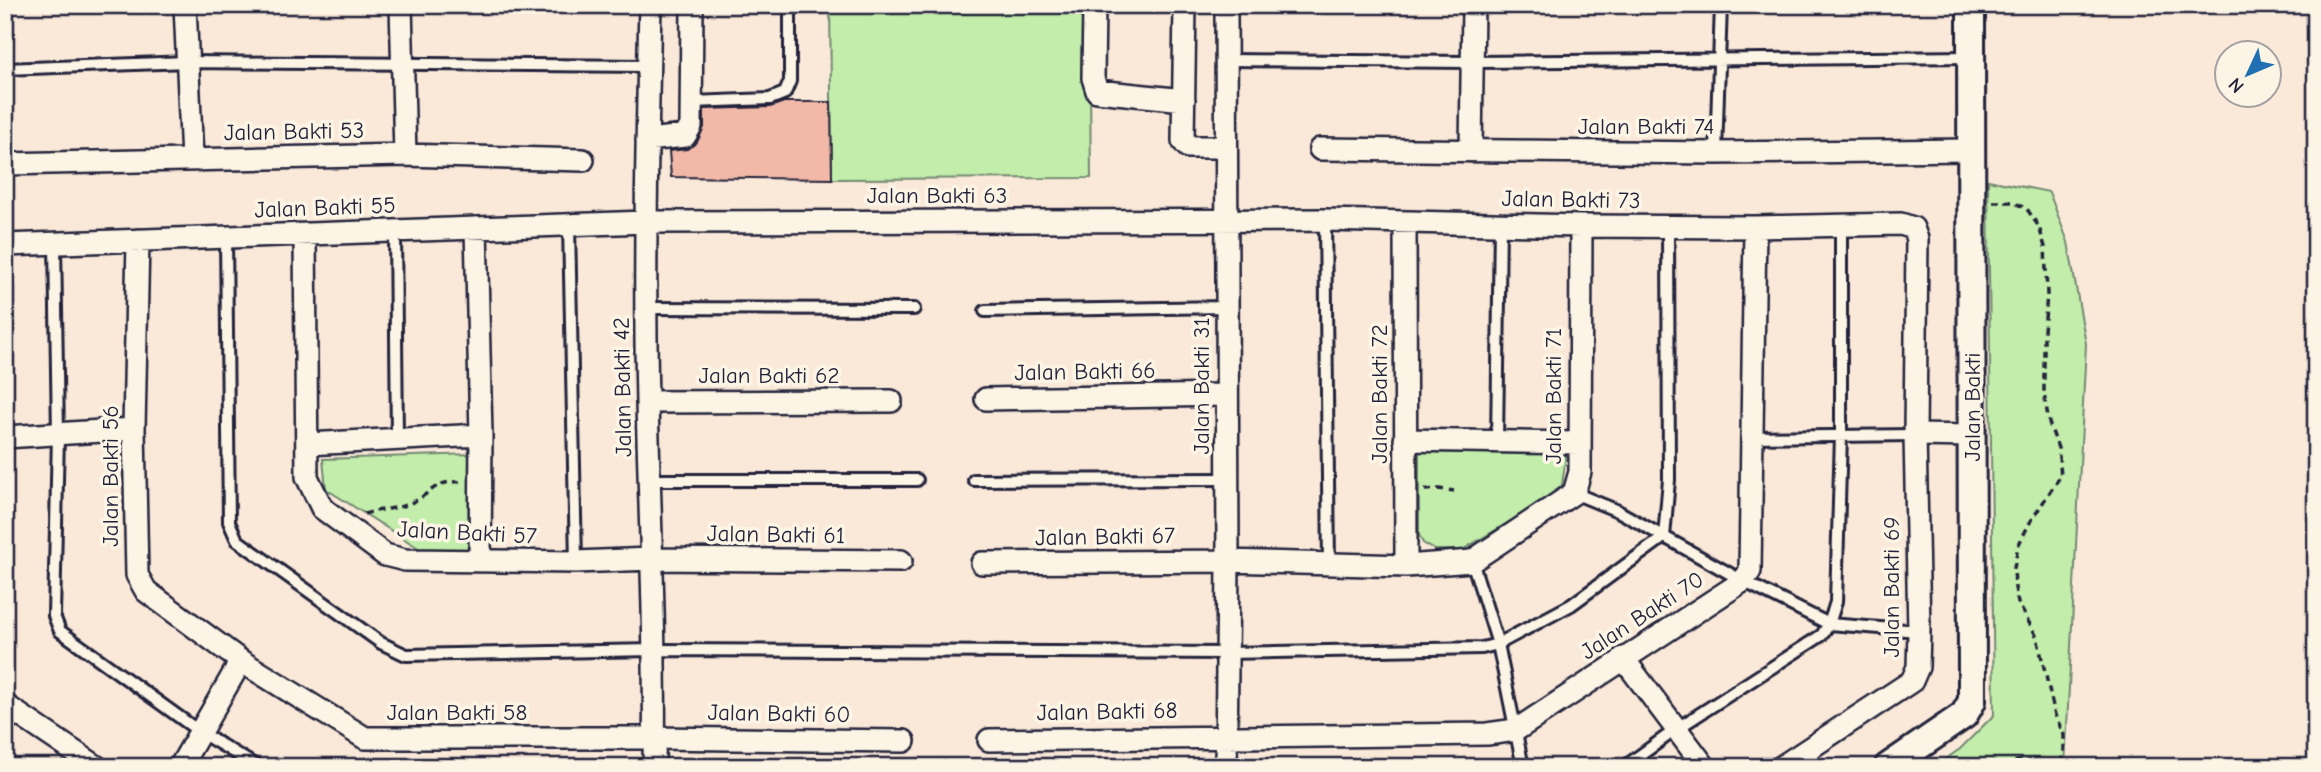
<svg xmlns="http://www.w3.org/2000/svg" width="2321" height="772" font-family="'Comic Neue',sans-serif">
<rect width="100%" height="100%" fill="#fae9d9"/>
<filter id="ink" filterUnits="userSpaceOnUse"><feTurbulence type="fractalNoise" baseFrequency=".0143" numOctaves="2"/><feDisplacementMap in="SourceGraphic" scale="14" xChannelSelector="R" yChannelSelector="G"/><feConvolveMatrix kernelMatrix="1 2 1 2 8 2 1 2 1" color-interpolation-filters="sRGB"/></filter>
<g filter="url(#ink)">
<path fill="#c2edaa" stroke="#728872" stroke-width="2" d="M830,5H1089L1091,178L832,179Z
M1988,180L2049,192L2068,242L2086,344L2065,767H1934L1960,749L1994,715Z
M1419,448L1567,450L1562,485L1553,496L1462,550H1435L1423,543L1419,535Z
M473,454V552L420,549L326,489L323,459Z"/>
<path fill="#f2b9a8" stroke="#22223b" stroke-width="2" d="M784,102H831L832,179L671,177L669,151L687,149L697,142L704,127V109L770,107Z"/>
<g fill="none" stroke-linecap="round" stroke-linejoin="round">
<g stroke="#22223b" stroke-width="16">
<path id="service" d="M1226,60L1472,62L1972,57
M5,69L187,62L649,66
M692,102L770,99L785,93L790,81V5
M1716,153L1721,5
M1325,220L1329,564
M569,226L576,562
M395,231L397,438
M226,237L229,522L237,540L381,643L406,655L653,650L1227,653L1482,648L1498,644L1571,605L1664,537L1669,480L1668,227
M55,243L58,435L54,616L60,631L200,732L258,767
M647,308L914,309
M985,311L1227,307
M1752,437L1915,435
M1497,441L1500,224
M650,480H917
M974,480L1228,479
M1574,493L1618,511L1743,581L1829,624L1919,631
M1472,561L1498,644L1523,767
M1624,767L1678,728L1822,635L1829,624L1836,602L1841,436V225"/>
</g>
<g stroke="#22223b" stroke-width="26">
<path id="minor" d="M185,5L192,160
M401,5L405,155
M650,5C647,137 644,270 647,402C650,523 656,645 654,767
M1094,5L1093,78L1097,91L1184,100
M1185,5L1183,141L1188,147H1226
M1226,5L1228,561L1226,767
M647,140L685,136L691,126L692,5
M1320,149L1716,153L1971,150
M1471,151L1473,5
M5,164L405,155L583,160
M1405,222L1406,566
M476,228L481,435L480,561
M305,234L307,477L322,508L385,555L405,560L576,562L651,559L901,561
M138,240L134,429L137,575L146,591L241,661L365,738H654L904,741
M5,245L646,222L1325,220L1581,226L1755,227L1901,224L1913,228L1917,239L1915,435
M986,399L1227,395
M647,402L891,401
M5,437L134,429
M1405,440L1579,443
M307,444L481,435
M982,563L1228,561L1406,566L1472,561L1574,493L1580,472L1581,226
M1623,658L1705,767
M5,705L97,767
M989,740L1487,734L1516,730L1743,581L1750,571L1755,227
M180,767L241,661
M1781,767L1912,681L1918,667L1919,631L1915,435L1972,436"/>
</g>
<g stroke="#22223b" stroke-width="32">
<path id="tertiary" d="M1888,767L1964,715L1972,701L1971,5"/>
</g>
<path stroke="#22223b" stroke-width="3.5" stroke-dasharray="7 5" stroke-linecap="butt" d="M1993,202H2013L2027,209L2039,227L2045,247L2047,294L2044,331V394L2049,423L2058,448L2061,475L2029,524L2018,546L2014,568L2015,588L2018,603L2037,637L2055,715L2064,735V750L2061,762L2054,767
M1425,490L1439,489L1454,491
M364,514C379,509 394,510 408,504C433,495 431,480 463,482
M2004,767C2017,758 2028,758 2041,767"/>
<use href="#service" stroke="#fcf5e5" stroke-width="10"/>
<use href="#minor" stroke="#fcf5e5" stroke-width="21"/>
<use href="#tertiary" stroke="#fcf5e5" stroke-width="26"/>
</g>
</g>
<g text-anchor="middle" stroke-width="7" stroke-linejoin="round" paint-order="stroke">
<g font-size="23" fill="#22223b" stroke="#fcf5e5">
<text x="1646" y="134">Jalan Bakti 74</text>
<text transform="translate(294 131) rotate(-1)" y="8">Jalan Bakti 53</text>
<text x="937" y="203">Jalan Bakti 63</text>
<text transform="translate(1571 199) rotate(1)" y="8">Jalan Bakti 73</text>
<text transform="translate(325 207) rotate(-2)" y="8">Jalan Bakti 55</text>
<text transform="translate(1085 371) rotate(-1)" y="8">Jalan Bakti 66</text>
<text x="769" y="383">Jalan Bakti 62</text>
<text transform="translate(1201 386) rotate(-90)" y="8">Jalan Bakti 31</text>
<text transform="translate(622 387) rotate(-91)" y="8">Jalan Bakti 42</text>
<text transform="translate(1379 394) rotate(-90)" y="8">Jalan Bakti 72</text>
<text transform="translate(1553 396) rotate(-90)" y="8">Jalan Bakti 71</text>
<text transform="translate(1972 407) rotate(-90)" y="8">Jalan Bakti</text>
<text transform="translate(110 476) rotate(-90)" y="8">Jalan Bakti 56</text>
<text transform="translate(467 532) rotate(3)" y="8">Jalan Bakti 57</text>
<text transform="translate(776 534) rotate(1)" y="8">Jalan Bakti 61</text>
<text transform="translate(1105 536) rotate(-1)" y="8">Jalan Bakti 67</text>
<text transform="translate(1891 587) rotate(-90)" y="8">Jalan Bakti 69</text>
<text transform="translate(1642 615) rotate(-33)" y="8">Jalan Bakti 70</text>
<text transform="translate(1107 711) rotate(-1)" y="8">Jalan Bakti 68</text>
<text x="457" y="720">Jalan Bakti 58</text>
<text transform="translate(779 713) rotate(1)" y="8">Jalan Bakti 60</text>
</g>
</g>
<rect width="2321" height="772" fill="none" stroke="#fcf5e5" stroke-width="28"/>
<rect x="14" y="14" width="2293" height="744" fill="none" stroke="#22223b" stroke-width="2.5" filter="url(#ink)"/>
<g transform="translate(2248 74) rotate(226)"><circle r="33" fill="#fcf5e5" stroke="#a5a1a1" stroke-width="2"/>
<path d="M0-5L12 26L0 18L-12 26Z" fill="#1f6fb2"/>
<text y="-10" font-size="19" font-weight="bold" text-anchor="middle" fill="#22223b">N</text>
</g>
</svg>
